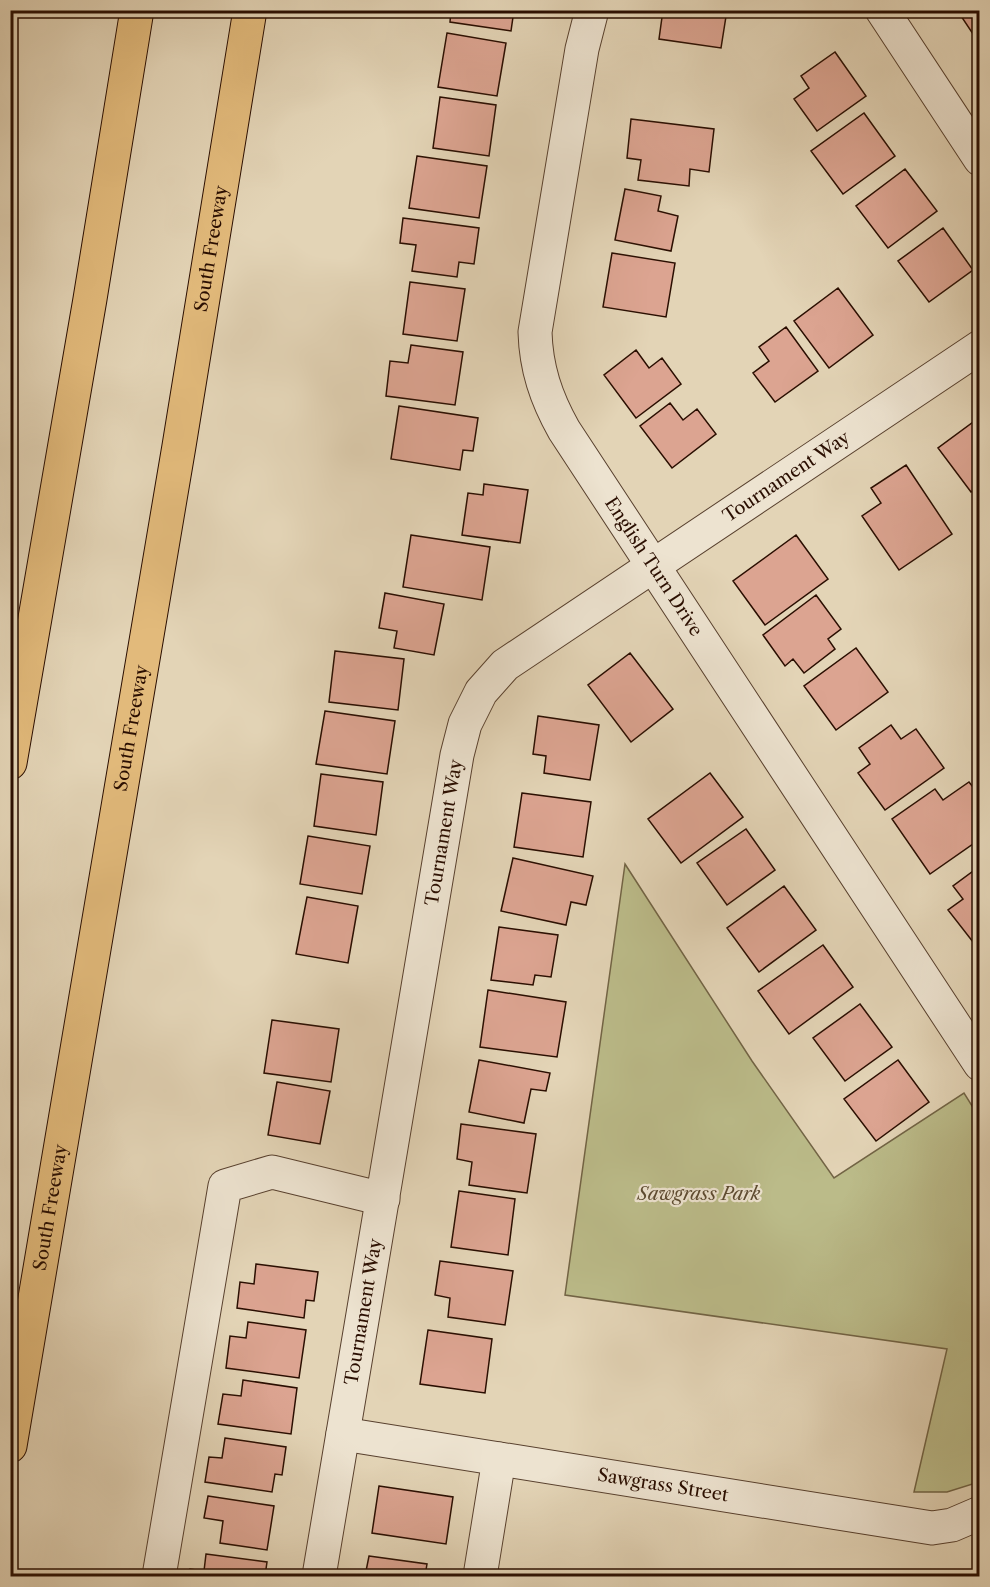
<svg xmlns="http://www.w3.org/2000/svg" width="990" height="1587" font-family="'Libre Caslon Text',serif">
<rect width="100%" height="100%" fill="#e3d4b6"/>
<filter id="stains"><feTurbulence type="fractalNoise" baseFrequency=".00333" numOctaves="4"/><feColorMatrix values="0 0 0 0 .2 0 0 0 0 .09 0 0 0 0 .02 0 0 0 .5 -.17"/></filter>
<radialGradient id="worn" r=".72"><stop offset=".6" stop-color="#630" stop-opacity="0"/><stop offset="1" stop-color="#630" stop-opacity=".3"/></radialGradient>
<path fill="#bbbb89" stroke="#726445" stroke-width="1.5" d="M625,864L752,1061L834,1178L964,1093L979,1117V1482L947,1492H914L947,1349L565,1295Z"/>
<path fill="#dca491" stroke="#2a0e01" stroke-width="1.5" d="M451,10H514L511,31L450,22Z
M663,10H727L721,48L659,39Z
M957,10H980V38L977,40Z
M447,33L506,43L497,96L438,87Z
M835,52L866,96L817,131L794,99L809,88L801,76Z
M440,97L496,105L489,156L433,148Z
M864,113L895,156L843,194L811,151Z
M631,119L714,129L709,172L690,169L689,186L638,180L641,160L627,158Z
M417,156L487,166L479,218L409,208Z
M905,169L937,211L888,248L856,206Z
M625,189L661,196L658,211L678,216L671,251L615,240Z
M403,218L479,228L474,264L459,262L457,277L412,271L416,245L400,243Z
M943,228L973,270L929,302L898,261Z
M612,253L675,263L666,317L603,307Z
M410,282L465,289L457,341L403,334Z
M838,288L873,335L829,368L794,321Z
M786,327L818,371L775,402L753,373L769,361L759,347Z
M411,345L463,352L455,405L386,396L390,361L408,363Z
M636,350L649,368L662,358L681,384L636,418L604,375Z
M670,403L683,420L697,409L716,434L672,468L640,426Z
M399,406L478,418L473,451L463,450L460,470L391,459Z
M980,417V487L971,492L938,448Z
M906,465L952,534L899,570L862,516L881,503L871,488Z
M484,484L528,490L520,543L462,535L468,493L483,495Z
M411,535L490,547L482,600L403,587Z
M796,535L828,579L765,625L733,581Z
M385,593L444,604L434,655L394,648L397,631L379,628Z
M816,595L841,629L828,639L835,649L804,673L793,659L785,666L763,635Z
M856,648L888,692L836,730L804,686Z
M335,651L404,659L398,710L329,702Z
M630,653L673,709L631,742L588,685Z
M325,711L395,721L387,774L316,764Z
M538,716L599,725L590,780L544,773L546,756L533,754Z
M891,725L901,739L916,729L944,768L885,810L858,773L870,764L859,748Z
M710,773L743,817L681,863L648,819Z
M321,774L383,782L376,835L314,826Z
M969,782L980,796V839L930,874L892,819L935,789L943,800Z
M522,793L591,802L583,857L514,847Z
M746,829L775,870L727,905L697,863Z
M308,836L370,846L362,894L300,884Z
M513,858L593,876L586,905L571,902L566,925L501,911Z
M980,866V937L973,942L948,910L963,899L953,886Z
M784,886L816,930L759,972L727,928Z
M307,897L358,906L348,963L296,954Z
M499,927L558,935L551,977L535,975L533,985L491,980Z
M823,945L853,987L789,1034L758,991Z
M488,990L566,1002L557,1057L480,1047Z
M860,1004L892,1047L845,1081L813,1038Z
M272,1020L339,1029L331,1082L264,1073Z
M479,1060L550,1073L546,1091L531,1089L524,1123L469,1112Z
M898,1060L929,1102L876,1141L844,1099Z
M277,1082L330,1091L320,1144L268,1135Z
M461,1124L536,1134L527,1193L469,1185L472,1162L457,1159Z
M459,1191L515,1199L508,1255L451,1247Z
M440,1261L513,1271L505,1325L448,1317L450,1298L435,1295Z
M256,1264L318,1272L314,1301L306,1300L304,1318L237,1308L240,1282L254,1284Z
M248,1322L306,1330L299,1378L226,1368L230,1336L246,1338Z
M428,1330L492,1339L485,1393L420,1384Z
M243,1380L297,1388L291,1434L218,1424L223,1394L241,1396Z
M225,1438L286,1447L282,1475L275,1474L272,1492L205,1482L209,1457L222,1458Z
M379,1486L453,1497L446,1544L372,1533Z
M208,1496L274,1506L267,1550L220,1543L223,1521L204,1518Z
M206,1554L267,1562L265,1576H189L190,1569L204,1571Z
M369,1556L427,1564L425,1576H365Z"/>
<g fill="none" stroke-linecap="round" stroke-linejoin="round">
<g stroke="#58402e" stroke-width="35">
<g id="minor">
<path id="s1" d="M592,10L582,49L535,332C536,368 546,398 564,430L980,1064"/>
<path d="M882,10L980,159"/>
<path id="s2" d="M343,1434L932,1528L952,1525L980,1513"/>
<path d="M159,1576L225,1186L272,1172L383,1199"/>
<path id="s3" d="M319,1576L457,755L465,724L481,692L505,665L980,347"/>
<path d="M480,1576L499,1459"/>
</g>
</g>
<g stroke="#2a0e01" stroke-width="35">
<g id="highway">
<path d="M10,763L90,299L137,10"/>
<path id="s4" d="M10,1446L179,446L250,10"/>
</g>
</g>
<use href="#minor" stroke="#ede3d0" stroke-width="33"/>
<use href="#highway" stroke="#e2ba7b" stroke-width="33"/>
</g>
<g text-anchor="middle" stroke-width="4.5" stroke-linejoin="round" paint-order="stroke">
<g font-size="18" fill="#2a0e01" stroke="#ede3d0">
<text dy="6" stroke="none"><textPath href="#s4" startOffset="1214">South Freeway</textPath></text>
<text dy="6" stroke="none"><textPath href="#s3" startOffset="1275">Tournament Way</textPath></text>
<text dy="6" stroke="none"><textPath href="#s1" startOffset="594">English Turn Drive</textPath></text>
<text dy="6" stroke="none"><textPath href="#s4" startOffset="728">South Freeway</textPath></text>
<text dy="6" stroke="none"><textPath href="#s3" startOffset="754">Tournament Way</textPath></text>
<text dy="6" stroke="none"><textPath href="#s4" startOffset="242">South Freeway</textPath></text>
<text dy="6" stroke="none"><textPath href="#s3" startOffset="268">Tournament Way</textPath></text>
<text dy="6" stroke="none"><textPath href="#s2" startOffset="324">Sawgrass Street</textPath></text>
</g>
<g font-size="18" font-style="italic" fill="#5d4b31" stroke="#ede3d0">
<text x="699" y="1200">Sawgrass Park</text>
</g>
</g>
<rect width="990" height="1587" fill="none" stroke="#e3d4b6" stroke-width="36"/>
<rect x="12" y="12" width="966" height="1563" fill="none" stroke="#2a0e01" stroke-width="3"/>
<rect x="18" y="18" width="954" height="1551" fill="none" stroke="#2a0e01" stroke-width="1.5"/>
<rect width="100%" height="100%" filter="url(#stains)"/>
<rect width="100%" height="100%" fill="url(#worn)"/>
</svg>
